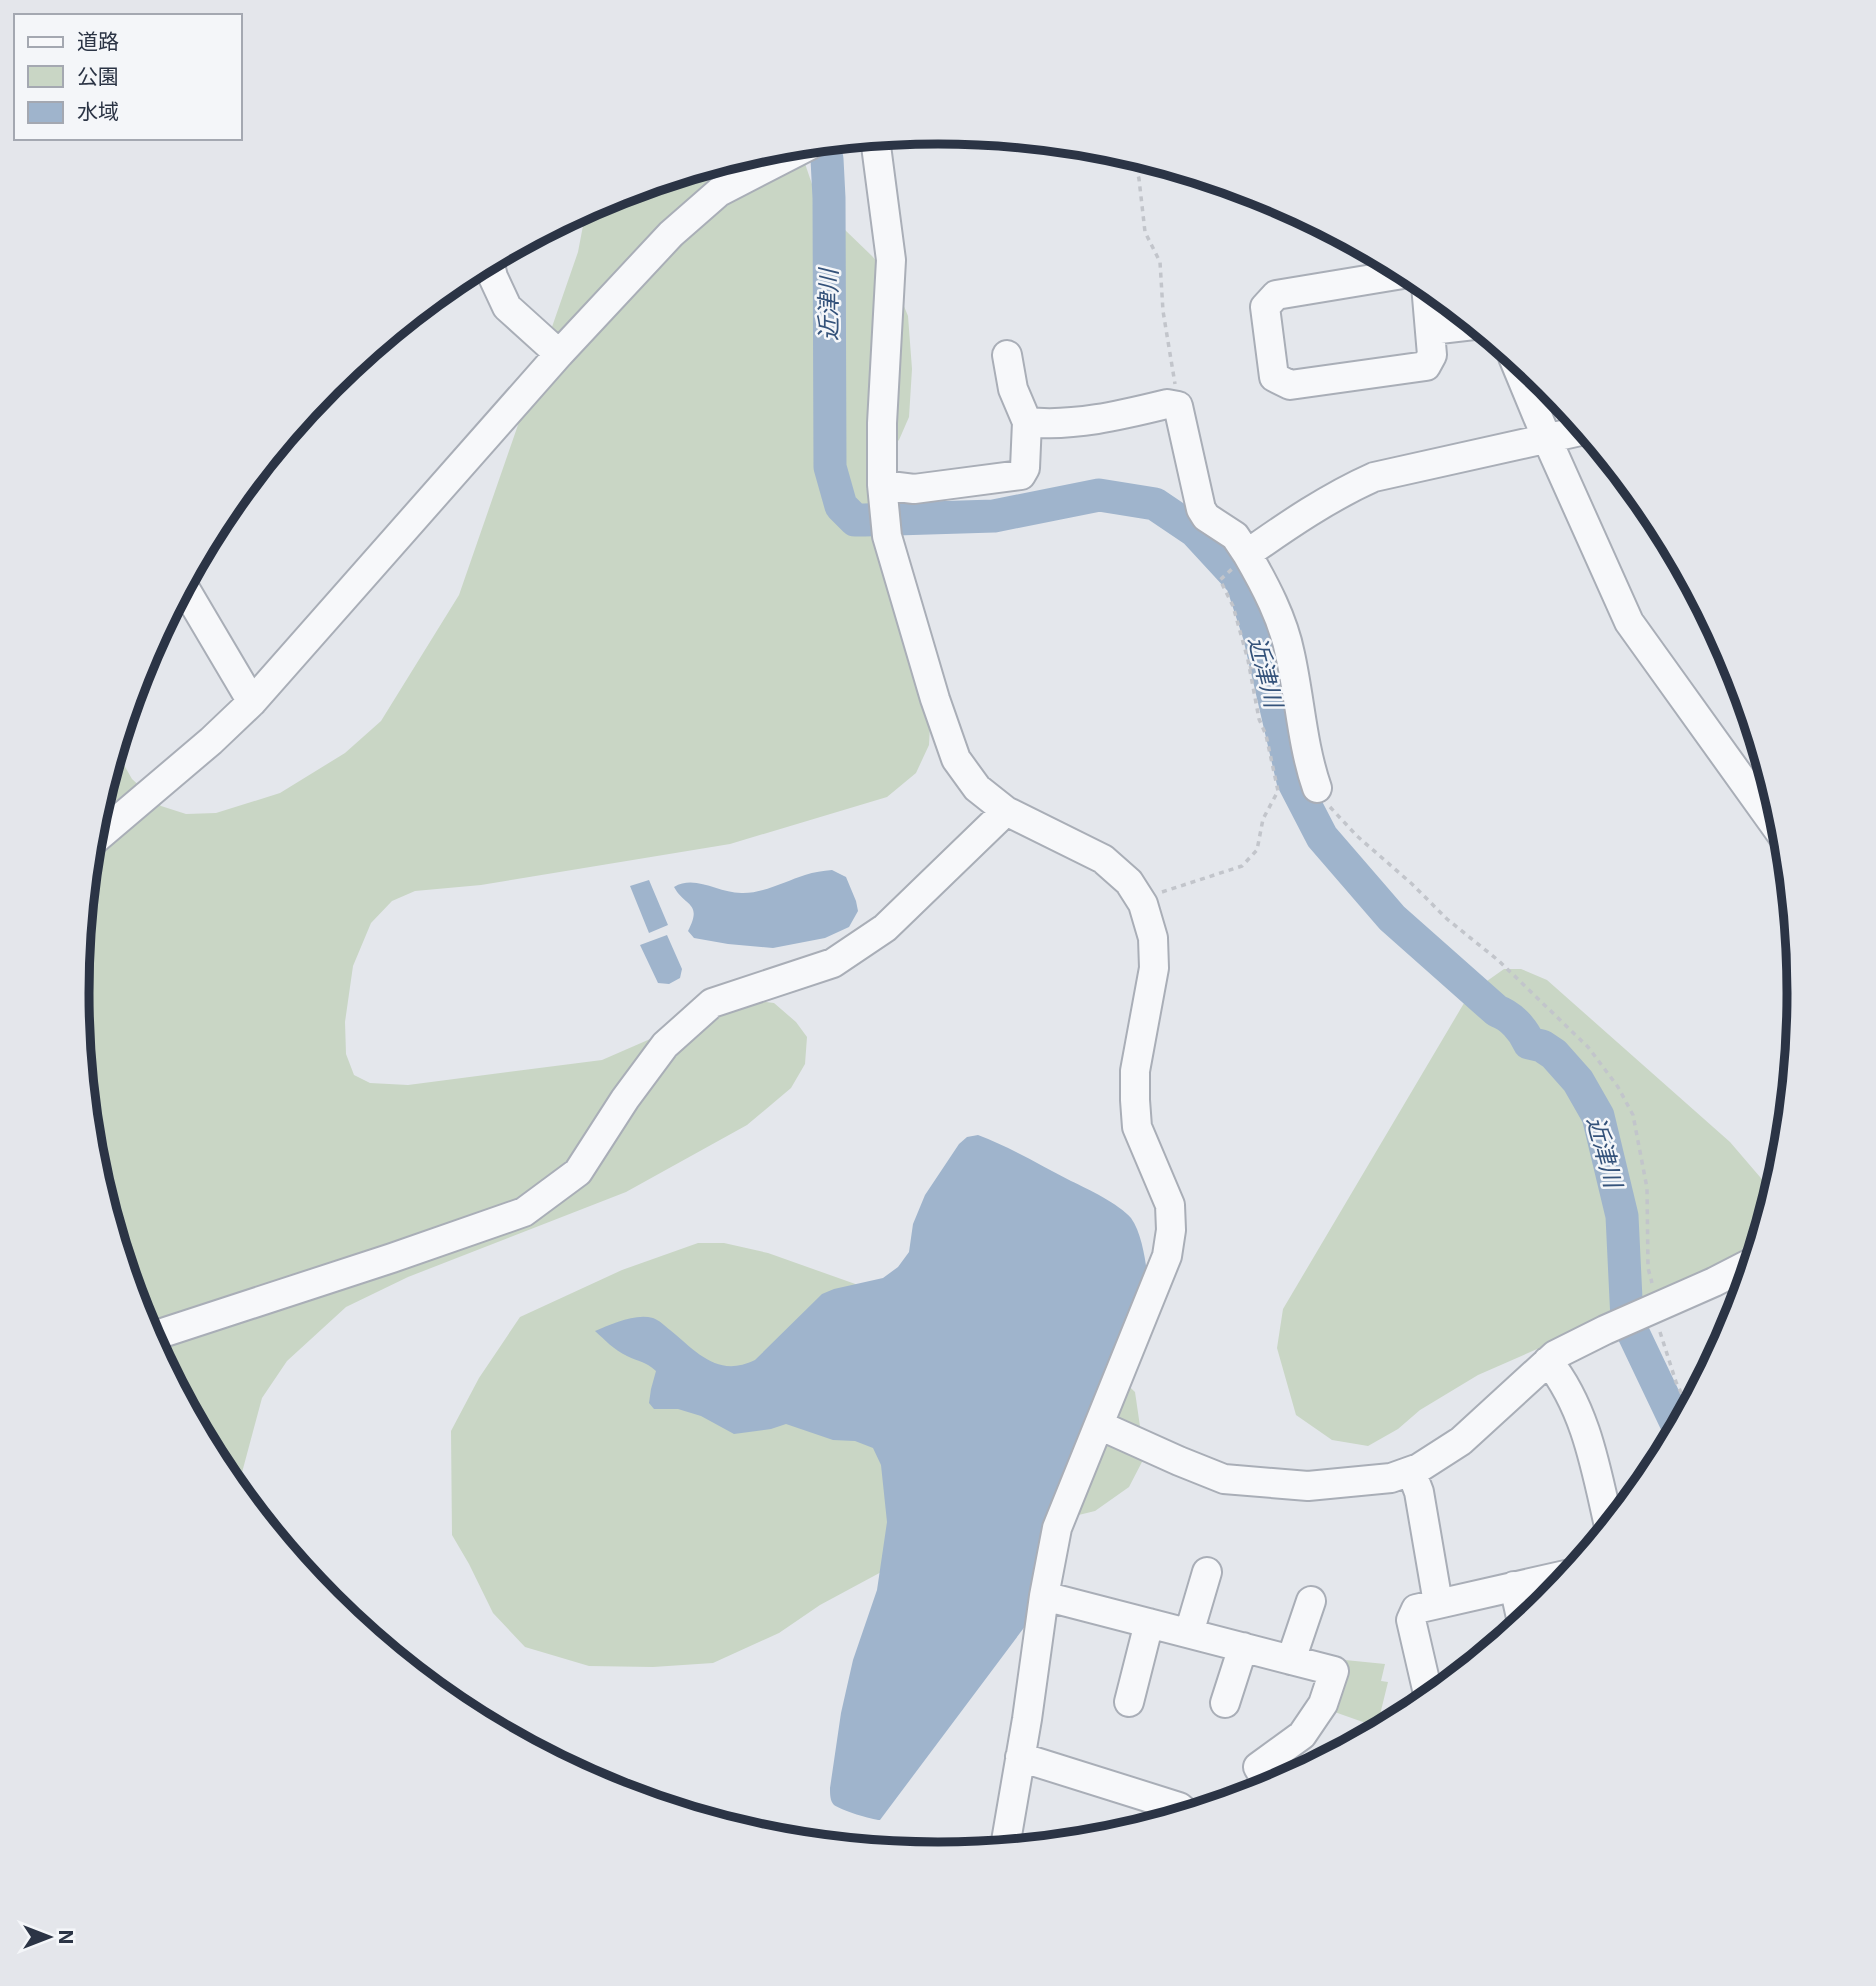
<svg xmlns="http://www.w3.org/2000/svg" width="1876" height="1986" font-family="Inter,'Noto Sans JP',sans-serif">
<rect width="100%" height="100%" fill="#e4e7ec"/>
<path fill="#c9d6c5" d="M799,146L815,193L844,229L872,256L894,282L908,316L912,369L909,417L899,440L878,458L868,488L930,726L929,745L916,773L887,797L730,844L481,885L415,891L392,901L371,923L353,966L345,1022L346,1054L354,1075L370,1083L408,1085L602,1060L742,999L774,1003L796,1022L807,1037L805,1064L791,1088L747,1125L626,1192L408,1277L346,1307L287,1361L262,1398L240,1480L239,1492L222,1471L142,1322L93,1161L77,993L94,825L116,751L132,779L161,806L186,814L216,813L280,793L345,753L381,721L459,595L578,252L586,210L609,197L770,148Z
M1504,969H1521L1547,980L1730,1142L1766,1184L1764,1201L1766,1213L1753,1237L1727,1266L1478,1375L1420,1410L1398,1429L1368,1446L1332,1440L1296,1415L1277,1348L1283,1309L1470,993Z
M698,1243H724L768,1253L1120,1378L1135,1392L1143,1447V1460L1129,1487L1095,1511L911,1556L820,1605L779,1633L713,1663L653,1667L589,1666L525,1647L493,1613L469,1564L452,1535L451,1431L479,1378L520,1317L622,1270Z
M1345,1660L1385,1664L1381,1681L1388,1682L1377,1727L1329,1710Z"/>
<path fill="#9fb4cc" d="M832,870L846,877L856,901L858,911L849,927L825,938L773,948L728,944L694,938L688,931C703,902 685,907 674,887C696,874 719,894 743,893C764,893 786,881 805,875C814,872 823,871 832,870Z
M649,880L668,925L649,933L630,886Z
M667,935L682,969L680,978L669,984L658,983L640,945Z
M978,1135C1010,1147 1040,1165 1071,1181C1088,1189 1119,1204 1131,1218C1142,1233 1146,1263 1148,1281L1029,1621L880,1820C872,1820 841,1810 834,1805C830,1801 830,1794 830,1788L841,1713L853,1660L877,1590L887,1522L881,1465L873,1448L855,1441L833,1440L786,1424L771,1429L734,1434L701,1416L678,1409H654L649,1403L651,1389L656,1371C645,1361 639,1362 627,1356C614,1350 605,1340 595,1331C612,1324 635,1313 653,1318C659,1320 665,1326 670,1330C698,1353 718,1378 755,1360L822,1294L834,1289L883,1278L898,1267L909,1252L913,1224L925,1195L959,1144L967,1137Z"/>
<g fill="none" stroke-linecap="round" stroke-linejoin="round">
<path stroke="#9fb4cc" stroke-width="33" d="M820,144L827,159L829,198L830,467L841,506L855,520H864L994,516L1099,495L1155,504L1195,531L1242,582L1259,634L1293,781L1322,837L1392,918L1497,1011C1511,1016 1523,1029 1529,1043L1542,1046L1554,1054L1578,1081L1598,1116L1622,1216L1627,1320L1678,1427"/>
<g stroke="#a9aeb7" stroke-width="32">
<path id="minor" d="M875,138L891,260L882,423V485L887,536L935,699L956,759L977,788L1006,811L1103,859L1129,882L1143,904L1153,938L1154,968L1135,1071V1100L1137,1127L1170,1205L1171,1230L1167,1256L1057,1528L1044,1596L1027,1719L1005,1847
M489,261L493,277L507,307L559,354
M1409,273L1276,295L1265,307L1274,377L1290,385L1426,366L1432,355L1426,285
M1431,330L1474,325
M1513,357L1547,439L1629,622L1784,838
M1027,422C1074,427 1122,415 1167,404L1178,406L1201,509L1206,517L1235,536L1247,554
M882,485L914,489L1021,475L1025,468L1027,422L1013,389L1007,355
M184,587L252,702
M1317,788C1302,745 1300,699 1290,654C1283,619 1265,585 1247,554C1288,525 1329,497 1374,477L1585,430
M92,842L211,741L252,702L559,354L671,234L719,192L810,145
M150,1337L392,1258L524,1212L578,1172L625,1099L665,1045L712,1003L833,963L885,928L1006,811
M1548,1361C1586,1408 1596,1469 1609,1526
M1099,1425L1179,1461L1224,1479L1308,1486L1391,1478L1419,1468L1461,1441L1555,1355L1605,1330L1714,1282L1751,1263
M1411,1471L1419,1492L1438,1603
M1514,1586L1522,1622
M1044,1596L1334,1671L1323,1704L1302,1735L1258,1767L1270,1787
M1189,1633L1207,1572
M1291,1660L1311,1601
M1429,1698L1411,1620L1416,1609L1570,1574
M1129,1702L1149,1623
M1225,1703L1243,1647
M1020,1757L1179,1807L1186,1813"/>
</g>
<path stroke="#c2c5cb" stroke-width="3.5" stroke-dasharray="5 5" stroke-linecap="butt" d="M1134,157L1139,179L1145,232L1160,262L1163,311L1175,384
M1249,668L1268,664
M1330,807L1357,836L1412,884L1447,919L1499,961L1588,1047L1618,1087L1633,1115L1647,1188L1648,1268L1652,1283
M1162,892L1242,866L1257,850L1263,819L1278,791L1266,735L1259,719L1248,660L1233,606L1220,580L1232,569
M1660,1332L1676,1382L1688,1407"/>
<use href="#minor" stroke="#f7f8fa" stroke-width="28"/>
</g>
<g text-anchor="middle" stroke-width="5" stroke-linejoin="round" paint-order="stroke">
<g font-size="24" font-style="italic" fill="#34527a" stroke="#f4f6f9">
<text transform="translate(829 305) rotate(-90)" y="8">近津川</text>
<text transform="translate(1265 672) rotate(76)" y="8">近津川</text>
<text transform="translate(1604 1152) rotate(75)" y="8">近津川</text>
</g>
</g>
<path d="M0 0H1876V1986H0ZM89 993a849 849 0 1 1 1698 0a849 849 0 1 1-1698 0Z" fill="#e4e6eb" fill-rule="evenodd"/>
<path fill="none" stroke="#2b3445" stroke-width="9" d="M89 993a849 849 0 1 1 1698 0a849 849 0 1 1-1698 0Z"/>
<rect x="14" y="14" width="228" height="126" fill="#f4f6f9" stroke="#a4a8b1" stroke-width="2"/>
<rect x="28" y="37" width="35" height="10" fill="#f7f8fa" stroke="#a4a8b1" stroke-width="2"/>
<text x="77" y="49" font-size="21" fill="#2b3445">道路</text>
<rect x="28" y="66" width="35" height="21" fill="#c9d6c5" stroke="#a4a8b1" stroke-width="2"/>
<text x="77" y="84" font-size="21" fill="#2b3445">公園</text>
<rect x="28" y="102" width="35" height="21" fill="#9fb4cc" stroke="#a4a8b1" stroke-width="2"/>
<text x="77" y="119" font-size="21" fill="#2b3445">水域</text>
<g transform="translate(49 1937) rotate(90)" stroke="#f4f6f9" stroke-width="5" paint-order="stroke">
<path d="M0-5L12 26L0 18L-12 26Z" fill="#2b3445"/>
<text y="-10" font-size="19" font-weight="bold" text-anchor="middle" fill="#2b3445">N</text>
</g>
</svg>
